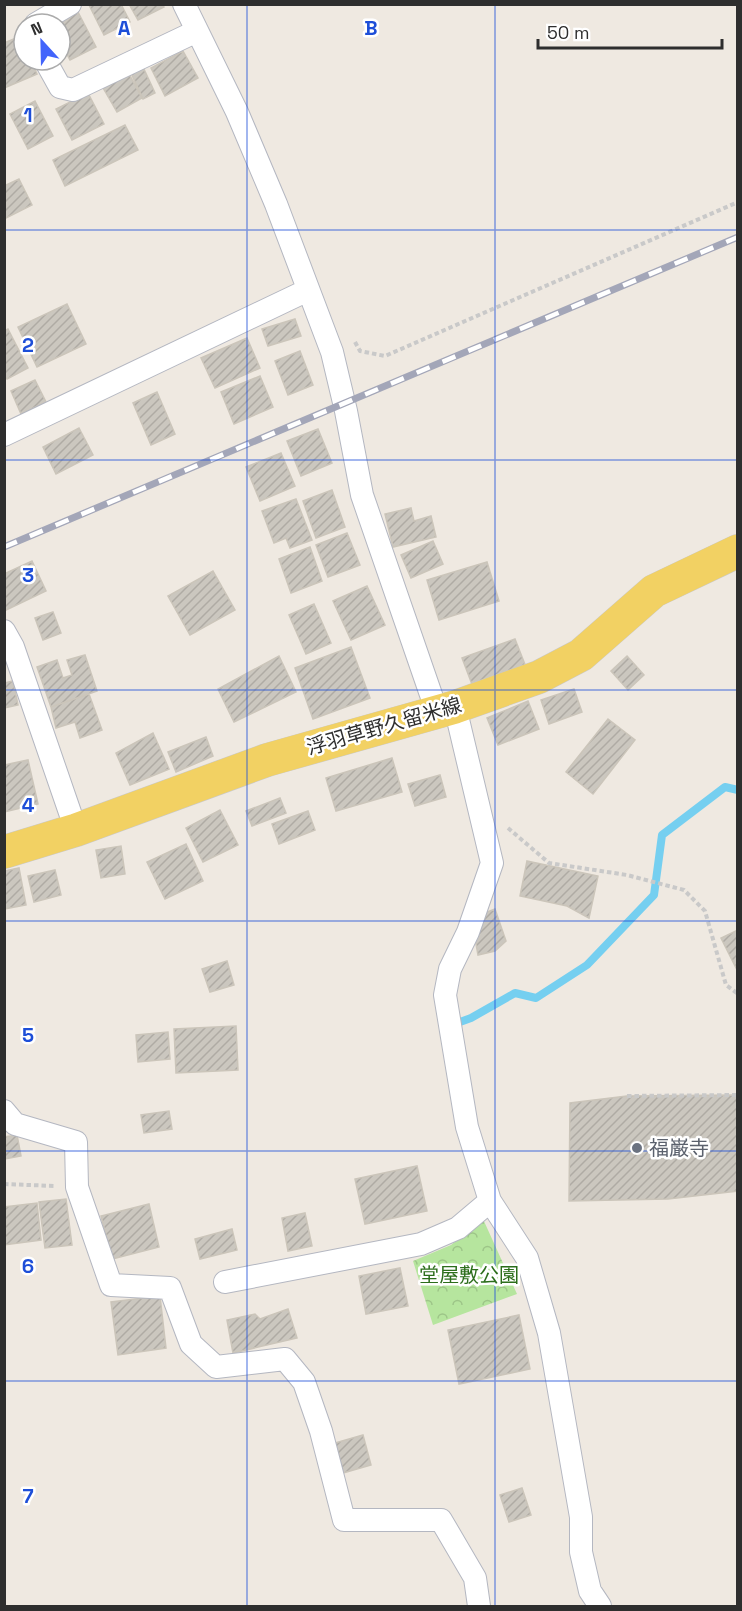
<svg xmlns="http://www.w3.org/2000/svg" width="742" height="1611" font-family="'Space Grotesk','Noto Sans JP',sans-serif">
<defs>
<pattern id="park-crowns" width="20" height="18" patternUnits="userSpaceOnUse" patternTransform="scale(1.5)"><rect width="20" height="18" fill="#b6e59e"/><path d="M2 6a3 3 0 1 1 6 0M12 15a3 3 0 1 1 6 0" fill="none" stroke="#9dc588"/></pattern>
<pattern id="building-hatch" width="6" height="6" patternUnits="userSpaceOnUse" patternTransform="scale(1.5)"><rect width="6" height="6" fill="#cbc7bf"/><path d="M-1 1l2-2M0 6l6-6M5 7l2-2" fill="none" stroke="#afaba4"/></pattern>
</defs>
<rect width="100%" height="100%" fill="#efe9e1"/>
<path fill="url(#park-crowns)" d="M483,1219L517,1294L433,1325L413,1261L451,1245Z"/>
<g fill="none" stroke-linecap="round" stroke-linejoin="round">
<path stroke="#75cff0" stroke-width="8" d="M460,1022L471,1018L515,993L536,998L587,965L654,895L662,835L725,787L738,790"/>
</g>
<path fill="url(#building-hatch)" stroke="#cbc5ba" stroke-width="1.5" d="M121,4L130,22L104,35L89,5Z
M129,4H162L164,7L138,20Z
M78,12L96,47L70,60L60,41V24H54Z
M21,36L24,43V60H31L37,74L4,88V43Z
M183,51L198,78L165,96L151,68Z
M143,67L155,93L143,99L131,73Z
M128,72L142,98L117,112L102,86Z
M88,93L104,124L72,140L56,109Z
M35,101L53,136L28,149L10,114Z
M125,125L138,150L65,186L53,160Z
M19,179L32,205L4,219V186Z
M67,304L86,344L37,367L18,327Z
M295,319L301,336L268,346L262,329Z
M8,329L28,368L7,379L4,375V331Z
M247,338L260,368L215,388L201,358Z
M300,351L313,385L288,395L275,361Z
M260,376L273,407L234,424L221,392Z
M35,380L46,402L21,414L11,391Z
M157,392L175,434L151,445L133,403Z
M79,428L93,455L56,474L43,447Z
M318,429L332,463L301,476L287,441Z
M281,453L295,486L260,501L246,467Z
M332,490L345,527L316,538L303,501Z
M296,499L312,540L290,548L286,538L274,543L262,511Z
M411,508L414,521L431,516L436,537L393,547L385,514Z
M347,533L360,565L328,577L316,545Z
M433,541L443,564L411,578L401,555Z
M310,547L322,581L291,593L279,559Z
M32,561L46,591L4,611V574Z
M487,562L499,601L439,620L427,580Z
M213,571L235,610L190,635L168,596Z
M367,586L385,625L351,640L333,601Z
M314,604L331,643L306,654L289,615Z
M53,612L61,633L43,640L35,618Z
M515,639L526,667L473,687L462,658Z
M351,647L370,698L313,719L295,668Z
M85,655L97,691L51,707L37,667L57,660L63,678L72,675L67,660Z
M279,656L296,692L234,722L218,689Z
M627,656L644,675L628,690L611,671Z
M13,681L18,705L4,708V683Z
M574,689L582,712L549,724L541,700Z
M89,694L102,730L80,738L75,722L56,728L51,707Z
M528,701L539,729L498,745L487,718Z
M608,719L635,740L593,794L566,772Z
M153,733L169,769L130,785L116,753Z
M206,737L213,756L176,772L168,752Z
M392,758L402,792L336,811L326,778Z
M28,760L38,804L4,812V765Z
M440,775L446,797L415,806L408,784Z
M280,798L286,813L252,826L246,811Z
M220,810L238,845L203,862L186,828Z
M308,811L315,830L279,844L272,824Z
M186,844L203,881L165,899L147,862Z
M121,846L125,874L101,878L96,850Z
M527,861L598,876L589,918L567,906L520,896Z
M19,868L26,905L4,909V871Z
M55,870L61,895L34,902L28,876Z
M495,909L506,941L495,951L478,955L472,921L482,914Z
M738,930V972L721,938Z
M227,961L234,985L210,992L202,969Z
M236,1026L238,1070L176,1073L174,1029Z
M168,1032L170,1059L138,1062L136,1035Z
M738,1095V1191L668,1199L569,1201L570,1103L627,1096Z
M169,1111L172,1129L144,1133L141,1115Z
M17,1135L21,1156L4,1159V1137Z
M417,1166L427,1211L365,1224L355,1179Z
M66,1199L72,1245L45,1248L39,1202Z
M37,1203L41,1240L4,1245V1207Z
M149,1204L159,1247L112,1259L101,1216Z
M305,1213L312,1246L288,1251L282,1218Z
M232,1229L237,1250L200,1259L195,1239Z
M400,1268L408,1306L366,1314L359,1276Z
M160,1296L166,1348L118,1355L111,1302Z
M288,1309L297,1338L233,1353L227,1320L255,1314L260,1319Z
M519,1315L530,1369L459,1384L448,1330Z
M363,1435L371,1465L343,1473L335,1443Z
M522,1488L531,1515L509,1522L500,1495Z"/>
<g fill="none" stroke-linecap="round" stroke-linejoin="round">
<g stroke="#b4b7c1" stroke-width="24">
<path id="street" d="M184,4L237,112L276,204L332,352L346,411L362,495L437,712
M36,24L70,4
M45,60L60,87L73,90L197,31
M4,435L308,290
M4,631L13,647L76,830
M455,707L492,863L468,932L450,969L445,995L467,1127L490,1201L527,1258L549,1333L581,1517V1552L590,1591L600,1606
M4,1111L15,1124L76,1142L77,1187L111,1285L170,1288L191,1344L216,1367L285,1359L304,1382L321,1431L344,1520H441L475,1578L479,1606
M225,1282L421,1244L458,1228L490,1201"/>
</g>
<g stroke="#c9c9c9" stroke-width="34">
<path id="primary" d="M4,852L76,830L267,760L455,707L539,677L581,655L654,591L738,551"/>
</g>
<path stroke="#c9c9c9" stroke-width="4" stroke-dasharray="4.5 3" stroke-linecap="butt" d="M355,342L360,351L385,356L738,202
M508,828L549,863L627,875L684,890L705,911L726,985L738,994
M627,1096L738,1095
M4,1184L55,1186"/>
<use href="#street" stroke="#fff" stroke-width="22"/>
<use href="#primary" stroke="#f2d163" stroke-width="33"/>
<g stroke="#a3a6b8" stroke-width="7">
<path id="rail" d="M4,547L738,237"/>
</g>
<use href="#rail" stroke="#fff" stroke-width="4.5" stroke-dasharray="14" stroke-linecap="butt"/>
</g>
<path fill="none" stroke="#1d4ed8" stroke-width="1.5" stroke-opacity="0.55" d="M247,4V1606M495,4V1606M4,230H738M4,460H738M4,690H738M4,921H738M4,1151H738M4,1381H738"/>
<circle fill="#6b7280" stroke="#fff" stroke-width="2" cx="637" cy="1148" r="6"/>
<g text-anchor="middle" stroke-width="5" stroke-linejoin="round" paint-order="stroke">
<g font-size="20" fill="#2e2e2e" stroke="#fff">
<text transform="translate(384 726) rotate(-16)" y="7">浮羽草野久留米線</text>
</g>
<g font-size="20" fill="#5b616d" stroke="#fff" text-anchor="start">
<text x="649" y="1155">福巌寺</text>
</g>
<g font-size="20" fill="#2c6e1b" stroke="#fff">
<text x="469" y="1282">堂屋敷公園</text>
</g>
</g>
<g font-size="20" text-anchor="middle" font-weight="bold" fill="#1d4ed8" stroke="#fff" stroke-width="5" stroke-linejoin="round" paint-order="stroke">
<text x="124" y="35">A</text>
<text x="371" y="35">B</text>
<text x="28" y="122">1</text>
<text x="28" y="352">2</text>
<text x="28" y="582">3</text>
<text x="28" y="812">4</text>
<text x="28" y="1042">5</text>
<text x="28" y="1273">6</text>
<text x="28" y="1503">7</text>
</g>
<rect width="742" height="1611" fill="none" stroke="#2e2e2e" stroke-width="12"/>
<g transform="translate(42 42) rotate(338)"><circle r="28" fill="#ffffff" stroke="#ababab" stroke-width="1.5"/>
<path d="M0-4.5L10 22L0 15L-10 22Z" fill="#4264fb"/>
<text y="-9" font-size="16" font-weight="bold" text-anchor="middle" fill="#2e2e2e">N</text>
</g>
<path d="M538 39v9h184v-9" fill="none" stroke="#2e2e2e" stroke-width="3"/>
<text x="547" y="39" font-size="18" fill="#2e2e2e" stroke="#ffffff" stroke-width="4.5" paint-order="stroke">50 m</text>
</svg>
